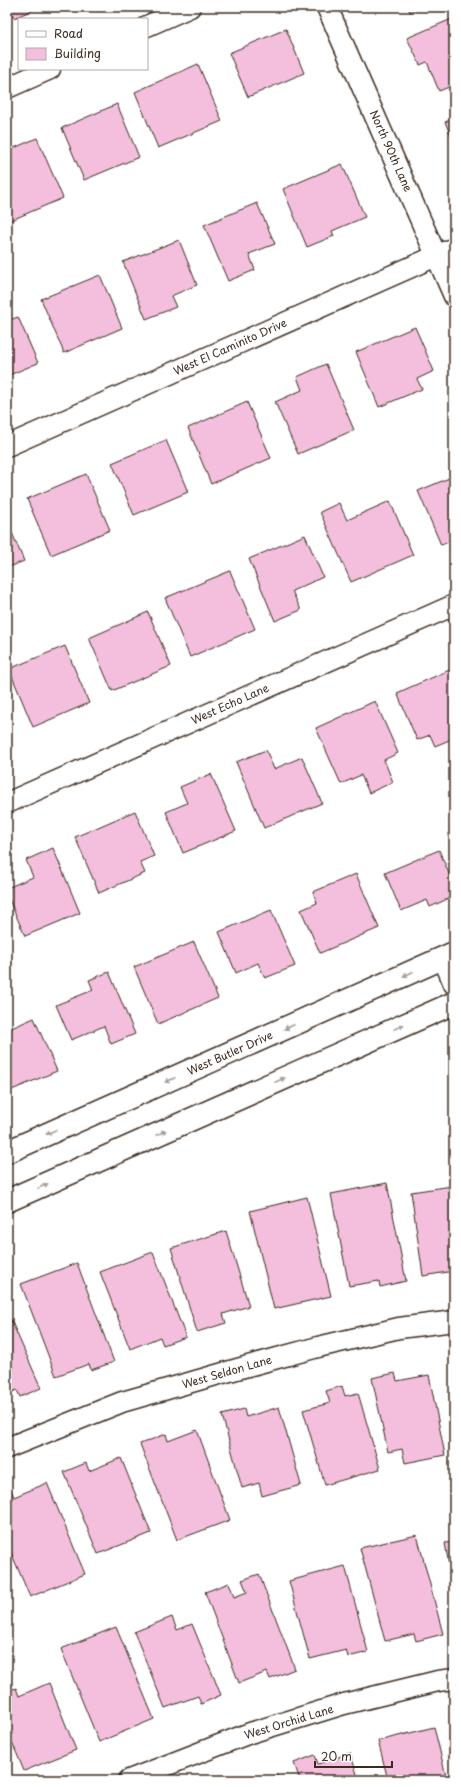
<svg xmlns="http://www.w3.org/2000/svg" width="461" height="1787" font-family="'Playpen Sans',sans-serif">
<rect width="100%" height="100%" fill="#fff"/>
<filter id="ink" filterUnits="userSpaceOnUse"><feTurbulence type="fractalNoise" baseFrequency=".025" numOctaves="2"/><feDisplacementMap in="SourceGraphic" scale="8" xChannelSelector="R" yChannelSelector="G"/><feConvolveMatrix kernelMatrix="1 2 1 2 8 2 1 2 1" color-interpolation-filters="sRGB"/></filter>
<g filter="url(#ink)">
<path fill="#f3bfdc" stroke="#3b2a1e" d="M9,7H40L14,18Z
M408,7H421L410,12Z
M454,18V85L439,91L427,62L420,65L407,38Z
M286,29L304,73L248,97L229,53Z
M198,64L222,121L158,148L135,92Z
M117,104L139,157L84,180L62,128Z
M454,118V143L445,122Z
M37,138L63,198L7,222V151Z
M342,164L365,217L332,231L334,236L307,247L283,189Z
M257,203L275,244L249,254L255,270L228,281L204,225Z
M179,240L197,285L171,296L176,307L146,319L123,262Z
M100,275L122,328L64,353L41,299Z
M18,317L38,363L7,376V321Z
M415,327L434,371L417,379L422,389L379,407L356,352Z
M326,364L354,430L298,454L275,402L302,390L297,377Z
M247,402L271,458L211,484L188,428Z
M166,440L188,492L134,515L112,463Z
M86,474L110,530L51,555L27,499Z
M454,476V540L441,545L418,491Z
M390,501L413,555L351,582L320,512L339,503L347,520Z
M7,521L24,561L7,568L10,574L7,576Z
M305,535L323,577L292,591L301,610L275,621L249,559Z
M230,571L255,629L190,657L165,598Z
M148,612L171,666L112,691L89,638Z
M65,646L89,703L33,727L9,669Z
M454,668V738L435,746L430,735L417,740L397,693Z
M375,701L398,753L384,760L393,782L369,793L361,775L341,784L316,728Z
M266,750L274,769L302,757L322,803L264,828L236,762Z
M211,774L236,831L183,853L166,812L187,803L180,787Z
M135,811L154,856L140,862L145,873L99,893L75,837Z
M53,848L80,913L25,936L7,895V888L33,877L26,860Z
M439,850L454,885V896L430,907L427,900L401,911L385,873Z
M356,874L379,928L320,953L301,910L317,903L313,892Z
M271,910L295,966L265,978L258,963L236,973L219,932Z
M194,942L218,998L158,1024L134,967Z
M109,972L135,1034L111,1044L104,1026L71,1040L56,1005L93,990L89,980Z
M34,1018L57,1071L7,1092V1030Z
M387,1183L406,1281L380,1287L379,1281L349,1286L331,1194Z
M452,1186L454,1197V1271L423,1276L411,1192Z
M307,1197L331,1296L274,1309L250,1211Z
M226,1231L249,1306L223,1314L226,1323L197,1332L171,1248Z
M153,1252L186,1337L163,1345L160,1337L130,1349L100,1272Z
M77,1263L114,1362L91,1370L89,1364L56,1376L21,1284Z
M7,1311L41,1388L20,1397L17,1390L7,1394Z
M395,1373L397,1381L429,1375L445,1455L405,1463L402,1449L388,1452L372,1378Z
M342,1386L345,1396L358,1393L380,1469L325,1485L303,1410L330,1403L326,1391Z
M279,1407L301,1485L262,1496L259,1483L242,1488L222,1415L244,1409L246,1417Z
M197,1430L230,1520L177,1540L140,1444L166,1434L168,1441Z
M121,1458L151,1533L98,1554L64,1472L86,1463L89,1471Z
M47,1483L85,1574L30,1597L7,1543V1492L11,1490L14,1497Z
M417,1535L443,1634L416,1641L414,1634L385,1641L360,1548Z
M454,1542V1594L445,1543Z
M345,1566L368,1652L348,1657L346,1650L310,1659L289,1581Z
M259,1574L295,1669L270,1679L267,1672L239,1683L205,1592L229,1583L234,1597L247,1592L242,1580Z
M172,1617L177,1630L192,1624L221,1695L201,1704L198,1696L165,1708L134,1632Z
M116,1627L154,1719L99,1742L61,1649Z
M49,1683L76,1750L24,1771L7,1730V1691L16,1688L19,1696Z
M434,1727L447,1780H388L378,1741Z
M350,1753L359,1780H300L294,1763L315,1755L318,1764Z
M277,1775L279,1780H265Z"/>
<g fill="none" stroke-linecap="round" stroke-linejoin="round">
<g stroke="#3b2a1e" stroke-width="23">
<path id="minor" d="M327,7L454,296
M147,26L190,7
M7,88L50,69
M7,446L454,248
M7,803L454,605
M443,958L454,984
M7,1448L122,1402L237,1369L318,1347L399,1328L454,1321
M129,1780L250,1733L344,1704L438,1681L454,1679"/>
</g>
<g stroke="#3b2a1e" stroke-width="25">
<path id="tertiary" d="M7,1152L454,953
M7,1201L454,1003"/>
</g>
<use href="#minor" stroke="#fff" stroke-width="20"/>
<use href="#tertiary" stroke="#fff" stroke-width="22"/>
</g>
<defs><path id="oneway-solid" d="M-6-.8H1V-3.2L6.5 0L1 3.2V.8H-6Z"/></defs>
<g fill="#a79f9a">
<use href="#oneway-solid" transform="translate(408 974) rotate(156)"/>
<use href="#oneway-solid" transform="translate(289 1027) rotate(156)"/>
<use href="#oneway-solid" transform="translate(399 1027) rotate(-24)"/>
<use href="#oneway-solid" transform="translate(170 1080) rotate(156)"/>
<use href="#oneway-solid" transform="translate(280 1080) rotate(-24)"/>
<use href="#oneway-solid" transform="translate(51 1132) rotate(156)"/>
<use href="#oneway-solid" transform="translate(161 1133) rotate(-24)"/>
<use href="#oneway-solid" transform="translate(43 1186) rotate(-24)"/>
</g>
</g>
<g text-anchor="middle" stroke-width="3.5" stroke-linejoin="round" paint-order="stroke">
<g font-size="11" fill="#3b2a1e" stroke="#fff">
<text transform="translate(391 151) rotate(66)" y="4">North 90th Lane</text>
<text transform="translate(230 347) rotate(-24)" y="4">West El Caminito Drive</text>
<text transform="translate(230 704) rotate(-24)" y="4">West Echo Lane</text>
<text transform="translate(230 1053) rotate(-24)" y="4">West Butler Drive</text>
<text transform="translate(227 1372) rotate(-16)" y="4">West Seldon Lane</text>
<text transform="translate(289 1722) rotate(-17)" y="4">West Orchid Lane</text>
</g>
</g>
<rect width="461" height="1787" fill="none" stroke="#fff" stroke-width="24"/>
<rect x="12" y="12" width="437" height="1763" fill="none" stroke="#3b2a1e" stroke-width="1.5" filter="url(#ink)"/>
<rect x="18" y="18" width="130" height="52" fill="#ffffff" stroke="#b1aaa5"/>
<rect x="26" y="31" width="20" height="6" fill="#ffffff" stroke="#b1aaa5"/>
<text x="54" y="38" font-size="12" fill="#3b2a1e">Road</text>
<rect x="26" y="48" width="20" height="12" fill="#f3bfdc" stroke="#b1aaa5"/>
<text x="54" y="58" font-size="12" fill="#3b2a1e">Building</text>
<path d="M315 1761v6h77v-6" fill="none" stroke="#3b2a1e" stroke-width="2"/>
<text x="321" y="1761" font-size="12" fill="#3b2a1e" stroke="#ffffff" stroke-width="3" paint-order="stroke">20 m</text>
</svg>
